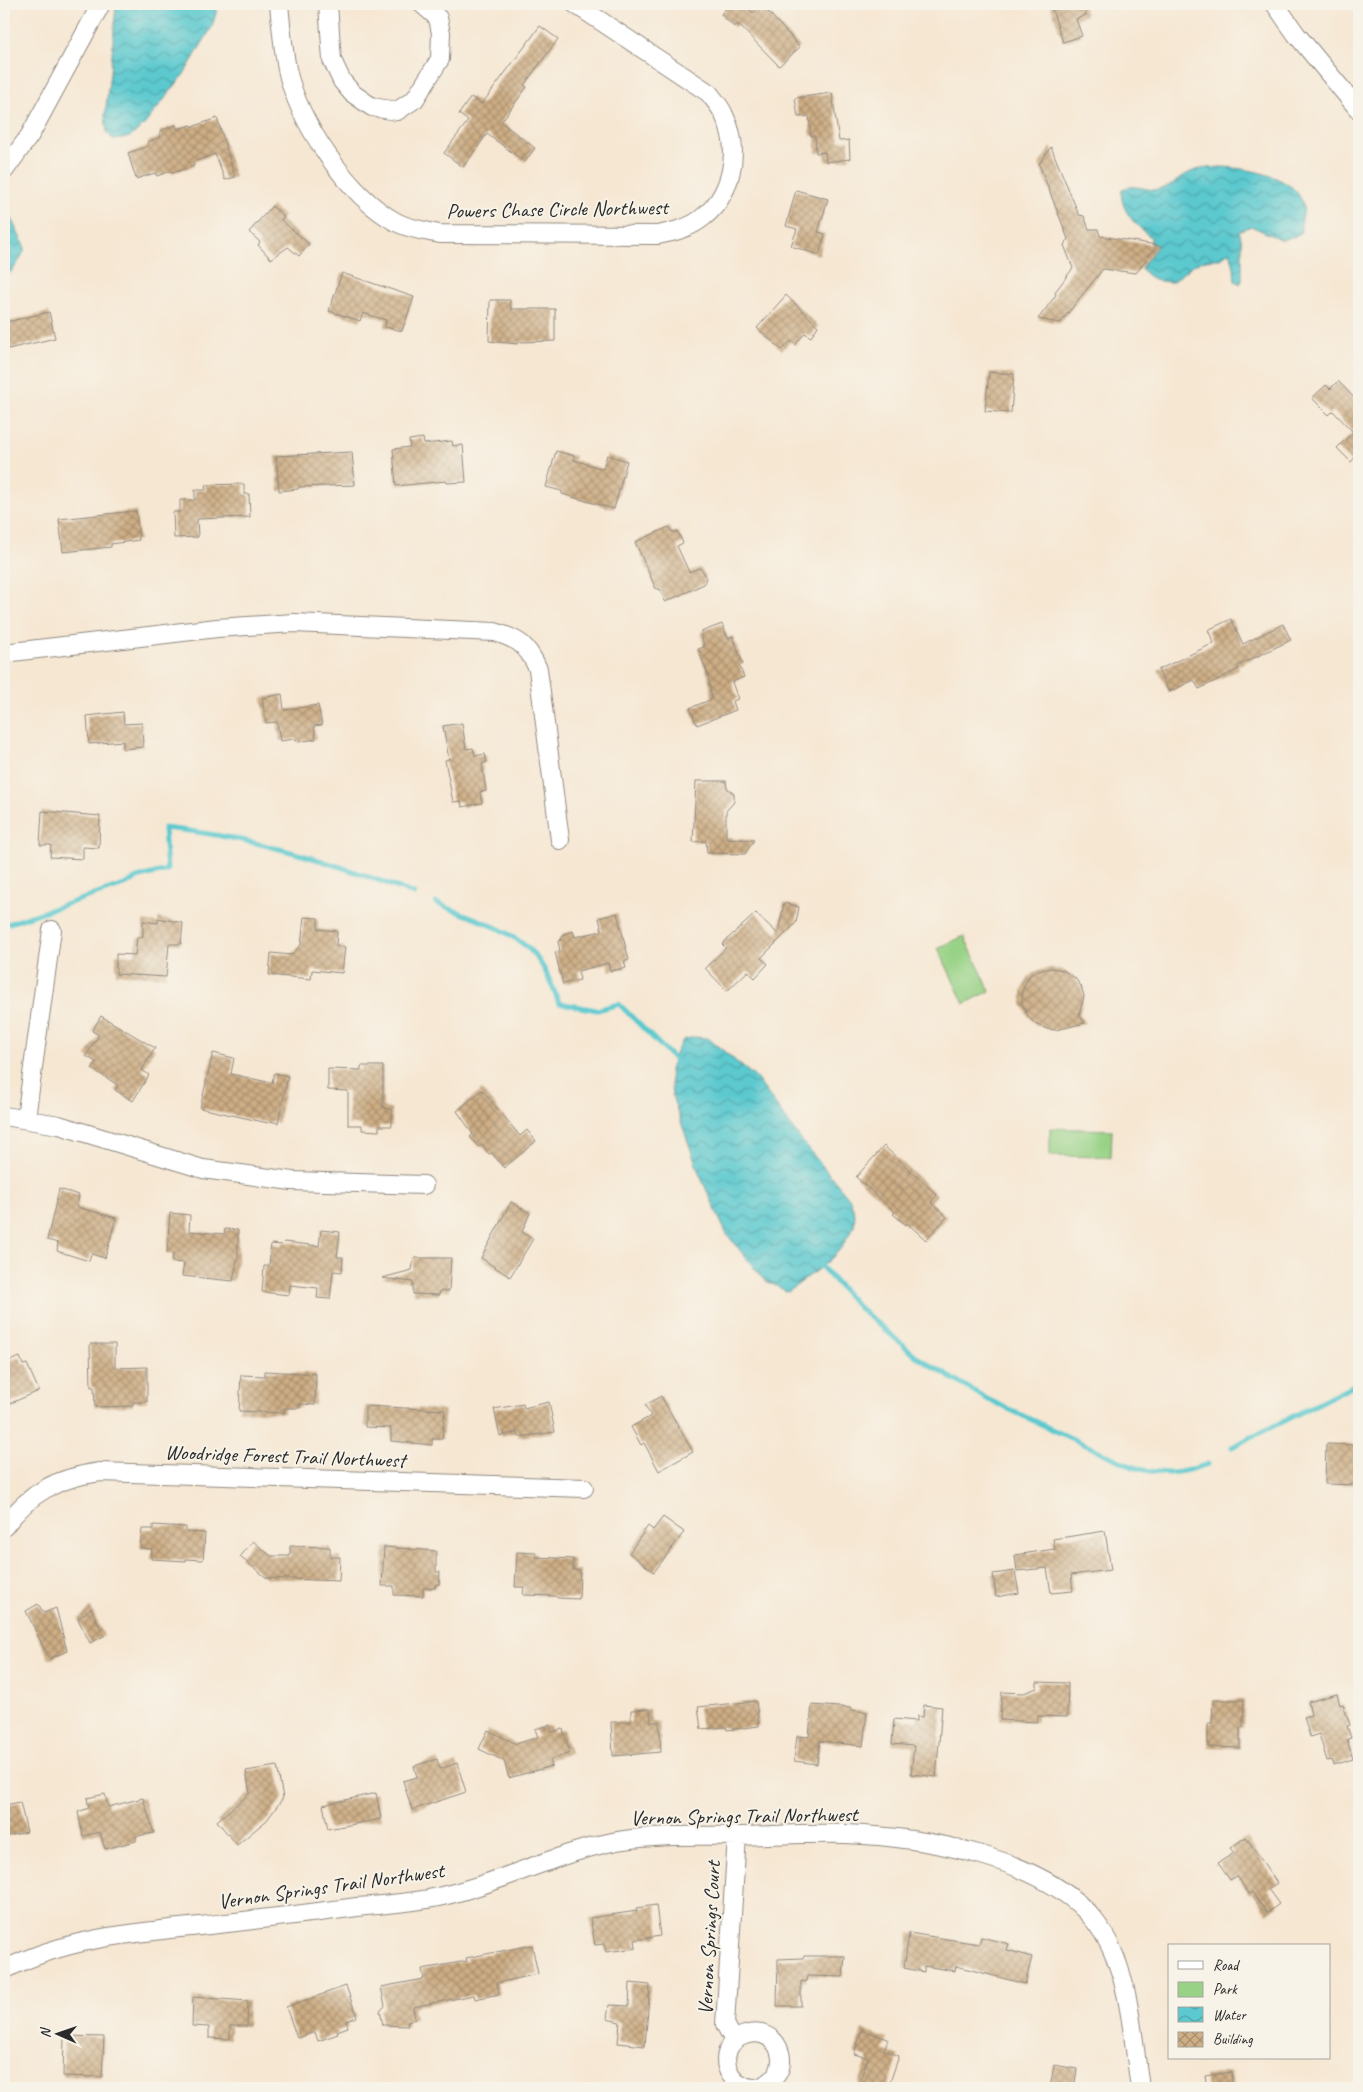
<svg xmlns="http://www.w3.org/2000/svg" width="1363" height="2092" font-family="Caveat,sans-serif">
<defs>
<pattern id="water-waves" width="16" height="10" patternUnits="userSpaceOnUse" patternTransform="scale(1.25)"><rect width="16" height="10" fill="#5bc9cf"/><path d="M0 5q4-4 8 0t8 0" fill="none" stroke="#4ba3a8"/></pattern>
<pattern id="building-cross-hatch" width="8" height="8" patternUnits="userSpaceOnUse" patternTransform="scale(1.25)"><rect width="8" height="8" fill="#ceae85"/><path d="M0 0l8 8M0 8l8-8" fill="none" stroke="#a78e6d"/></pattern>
</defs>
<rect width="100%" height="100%" fill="#f7f3e8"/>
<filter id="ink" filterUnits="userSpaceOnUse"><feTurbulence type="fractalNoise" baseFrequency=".02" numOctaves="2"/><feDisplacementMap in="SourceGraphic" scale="10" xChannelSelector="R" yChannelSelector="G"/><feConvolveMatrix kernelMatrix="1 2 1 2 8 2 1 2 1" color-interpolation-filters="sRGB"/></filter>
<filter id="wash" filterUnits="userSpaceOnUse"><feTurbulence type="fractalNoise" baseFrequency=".0096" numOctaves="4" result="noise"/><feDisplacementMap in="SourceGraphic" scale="20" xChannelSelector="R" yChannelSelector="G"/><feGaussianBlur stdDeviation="1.12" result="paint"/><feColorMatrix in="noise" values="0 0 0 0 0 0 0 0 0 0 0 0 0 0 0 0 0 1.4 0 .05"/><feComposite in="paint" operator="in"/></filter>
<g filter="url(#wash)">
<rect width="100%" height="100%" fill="#f6e7d3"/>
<path fill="#97d286" stroke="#617e58" d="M964,936L990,991L964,1004L938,948Z
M1050,1128L1112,1130L1111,1157L1050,1156Z"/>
<path fill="url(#water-waves)" stroke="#437a7d" d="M116,4H218V6L212,27L184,74L144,125L130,137L114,140L107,133L105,116L112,55Z
M1221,167C1245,168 1292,175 1302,201C1306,211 1300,221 1301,232L1296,236L1282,240L1251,226L1239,231L1242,242V281L1240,284L1235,281L1234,267L1230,251L1220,259C1195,258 1189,269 1172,282C1159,282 1149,279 1141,268L1158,245L1151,243V237C1137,227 1118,208 1122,189C1136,183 1147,192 1160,189C1172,187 1177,179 1187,174C1196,168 1210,168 1221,167Z
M4,203L25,248C21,260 13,271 4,279Z
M694,1037L708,1038L756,1078L801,1140L849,1198L855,1213L854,1226L842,1247L830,1260L788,1292L764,1280L726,1233L699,1173L672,1096L670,1070L676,1052L683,1040Z"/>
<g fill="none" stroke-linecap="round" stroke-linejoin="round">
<path stroke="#5bc9cf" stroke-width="5" d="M436,903C468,917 519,930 539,961C548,973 553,989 559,1003L597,1010L619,1004L674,1059
M4,925L127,884L137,878L167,870L164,828C253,837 331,861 414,894
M821,1266L860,1309L920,1359L987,1399L1133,1467C1165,1476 1177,1475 1208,1464
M1232,1447L1359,1383"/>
</g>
<g id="blocks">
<path fill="url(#building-cross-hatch)" d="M730,4H744L753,13L762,5L800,47L779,66L738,24L734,27L721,14Z
M1050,4H1083L1086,15L1076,19L1082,36L1063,42Z
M540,26L558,39L524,85L527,87L501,122L535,148L525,162L487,134L463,167L444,153L468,121L459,114L471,97L482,104Z
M832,93L839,141L849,140L850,159L826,162L825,152L816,153L815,136H811L809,116L798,117L795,98Z
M217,118L235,177L225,180L215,154L193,162L194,166L172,173L171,171L157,176L155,173L136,179L128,153L148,146V142L160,137V131L176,125L177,129L191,125L192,127Z
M1051,147L1079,215L1084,216L1089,229H1098L1100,236L1157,245L1136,273L1103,269L1060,323L1038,319L1056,295L1055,292L1073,268L1064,245L1068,239L1039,164Z
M796,190L828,199L818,232L825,234L819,255L791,246L797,229L786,226Z
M272,206L284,216L281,220L309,244L299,256L288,247L271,259L258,245L260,242L249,232Z
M342,273L414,297L402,331L385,327L386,320L363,313L360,321L329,311Z
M786,295L818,326L811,337L805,333L795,345L791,341L782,350L757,328Z
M490,300H510L511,309H555V341L519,342L518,344L489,341Z
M49,312L55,338L4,350V325L7,324V322Z
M989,372L1014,374L1011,413L985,411Z
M1338,381L1359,403V453L1351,462L1337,448L1353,432L1333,411L1329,415L1312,398L1326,385L1330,389Z
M423,438L424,444L452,441L453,446L463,445L466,482L447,483L446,481L396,486L393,449L410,447L409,440Z
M556,451L575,456L574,460L603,469L607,455L627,461L614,509L562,494V491L546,487Z
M352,452L355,485L299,487L298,489L279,491L276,456Z
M244,484V494H249L250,517L197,519L198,537L174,538L173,512H180V500H195V490H206L205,485Z
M136,511L139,540L111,544V547L63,552L59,519Z
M669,527L672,532H678L683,543L677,546L689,572L699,568L703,571L706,577L704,584L665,602L660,589H656L635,542Z
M1231,619L1243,644L1283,624L1291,640L1237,666L1239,669L1199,689L1194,680L1169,692L1158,670L1214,643L1208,630Z
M722,624L728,638L733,636L743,664L739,665L744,677L732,682L738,699L733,701L736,710L697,725L690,708L712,699L708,675L698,649L704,647L701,632Z
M282,694L284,710L318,705L322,725L314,726L316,739L298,742L295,739L280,741L277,722L266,723L262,698Z
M123,712L124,724L142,723L143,747L123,749V741L89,744L87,716Z
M462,723L466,749L473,748L475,756L485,754L487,762L482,764L486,791L480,792L482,803L462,807L461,801L453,802L445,760L449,759L443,726Z
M696,781H726L727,788L734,794V802L726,811V838L754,840L745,854L707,853L706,841L693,842Z
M42,811L100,816L99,848L83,847V859L50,857L51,845H40Z
M784,903L799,907L796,923L761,958L768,964L755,978L748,971L727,991L705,968L726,948L722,944L756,913L778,934Z
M617,913L629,960L624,961L626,968L610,971L608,963L578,971L580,980L563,984L555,952L560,951L558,941L561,940L563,934L573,931L575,937L602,931L599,918Z
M304,917L318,918V929L337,931L336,946L345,947L342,973L312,970L311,979L269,975L271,953L291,955L301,945Z
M158,918L183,923L181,944H169L166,977L116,974V954L135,955L137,938L143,936V921L158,923Z
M1052,968L1063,970L1075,978L1081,986L1084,996L1079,1015L1085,1023L1056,1030L1047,1029L1035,1024L1028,1016L1022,1004V991L1025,984L1030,975L1039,970Z
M101,1016L155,1048L142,1070L149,1075L133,1101L115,1090L118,1085L92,1069L96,1062L86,1056L99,1035L92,1031Z
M213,1053L234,1058L231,1074L272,1083L274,1073L288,1076L278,1123L270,1121L268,1123L200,1108Z
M361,1066H383V1107L392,1110V1126H379V1131L362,1130V1125H348V1091L328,1090V1069L361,1070Z
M482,1090L520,1136L527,1130L536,1141L504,1168L492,1153L489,1154L482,1145L479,1147L470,1137L473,1134L457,1111Z
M884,1146L937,1195L931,1202L947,1217L926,1240L907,1223L906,1225L893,1214L895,1212L856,1177Z
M59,1189L79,1195L77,1207L116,1218L105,1258L91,1254L89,1261L57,1251L58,1243L47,1240Z
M511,1202L530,1213L522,1232L533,1239L510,1277L481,1258Z
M170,1213L190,1215L189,1231L224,1234L225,1229L238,1230V1256L233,1281L182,1276L184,1263L172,1262L173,1254L167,1253Z
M321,1230L340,1232L337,1257H343L342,1272L333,1271L330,1299L317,1298L318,1288L290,1285L289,1295L262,1292L264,1266H269L271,1244L281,1245L284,1242L319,1246Z
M414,1258H451L449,1291H440L439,1295L413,1294V1282L382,1278L412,1270Z
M90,1344H115V1368L147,1367V1402H133V1406L95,1407L94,1387H91Z
M20,1357L23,1365L27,1364L39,1391L4,1406V1363Z
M265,1371L316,1374L315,1405L300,1404V1408H284V1413L239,1411L241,1375L265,1376Z
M661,1396L693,1452L659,1471L644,1443L641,1445L631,1427L651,1416L645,1405Z
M549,1402L555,1432L519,1437L517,1432L500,1436L494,1409L523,1404L524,1408Z
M365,1406L445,1410L442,1439H432V1445L391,1441V1428L365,1427Z
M1326,1444L1359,1445V1485L1325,1484Z
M663,1517L684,1532L654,1572L629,1553L648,1526L653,1530Z
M153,1525L186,1527V1532L205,1533L203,1560L186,1559V1561L151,1559L152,1549L140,1548L142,1529H153Z
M1105,1531L1111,1570L1071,1575L1073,1591L1051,1593L1047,1568L1017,1571L1015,1555L1055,1549L1053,1539Z
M253,1541L271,1556H290V1546L330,1547V1557H340L339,1581L267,1578L240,1557Z
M384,1547L436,1551V1572H440L439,1584L435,1585V1588H423V1596L394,1595V1586H382Z
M517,1552L536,1553V1557L573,1559V1570H580L579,1599L558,1598L555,1596L523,1595L524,1587H515Z
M1015,1571L1019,1593L996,1597L993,1574Z
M38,1604L44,1613L56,1608L67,1651L49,1659L26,1611Z
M91,1608L104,1636L90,1643L78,1619Z
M1037,1682L1068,1683L1067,1717L1037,1716V1722L1000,1720L1002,1692L1024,1693L1037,1688Z
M1337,1694L1340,1705L1343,1704L1350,1725L1347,1726L1351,1738L1347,1739L1353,1759L1334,1765L1332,1760L1327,1761L1319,1734L1310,1737L1304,1717L1311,1715L1308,1702Z
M1213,1700H1244L1243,1727H1240V1748L1208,1747V1723H1212Z
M756,1701L759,1726L727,1730L726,1727L701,1729L698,1707Z
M812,1705L851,1708V1710L867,1712L863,1746L820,1741L817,1764L794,1761L797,1736L809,1737Z
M924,1705L942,1707L936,1777L911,1774L914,1746L892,1744L894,1719L917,1721V1716L923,1717Z
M650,1709L651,1722H659L661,1752L613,1756L611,1722H631V1710Z
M550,1725L552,1732L563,1729L570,1753L550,1760L552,1766L509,1778L504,1761L479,1749L488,1730L516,1744L538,1737L535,1729Z
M437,1759L440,1769L457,1763L466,1792L412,1810L403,1781L417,1777L414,1766Z
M277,1766L283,1798L267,1820L237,1845L217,1821L250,1793L246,1771Z
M376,1793L381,1819L328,1829L323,1805Z
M105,1794L108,1807L143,1798L154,1833L136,1836V1841L105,1849L100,1832L83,1836L78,1812L89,1808L87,1798Z
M20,1802L27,1832L4,1837V1815H7L5,1805Z
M1246,1837L1277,1883L1268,1889L1279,1904L1267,1913L1252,1892L1249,1894L1237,1876L1230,1880L1218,1863L1234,1853L1230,1848Z
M656,1905L660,1936L635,1940L636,1948L606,1952L604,1944L595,1945L590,1918L637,1911L636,1908Z
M909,1933L979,1944L981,1937L1009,1944L1007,1950L1032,1957L1025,1984L956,1966L955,1971L924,1966V1972L904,1968Z
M532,1945L538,1974L497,1983L499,1994L475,1999L474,1995L413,2007L415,2019L407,2021L408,2026L383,2025L380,2011L385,2006L381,1987L424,1979L422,1969L467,1961L466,1958Z
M804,1956H845L843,1977L807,1976L806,1982L801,1981V2006H777L778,1959L803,1958Z
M630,1983L650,1985L645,2046L618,2043L620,2022L607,2019L609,2005L629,2006Z
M346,1986L357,2017L346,2021L348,2027L337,2031L338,2034L318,2041L315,2032L297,2038L286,2007Z
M193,1997L248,2001L247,2026H230V2039L209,2038V2027L192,2026Z
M862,2030L888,2039L884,2050L899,2056L888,2088H857L868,2058L854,2054Z
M64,2036L104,2037L102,2077L63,2076Z
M1054,2065L1077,2069L1074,2088H1050Z
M1231,2072L1233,2088H1207L1205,2076Z"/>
</g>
</g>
<g filter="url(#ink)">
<use href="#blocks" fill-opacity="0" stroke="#90897f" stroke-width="1"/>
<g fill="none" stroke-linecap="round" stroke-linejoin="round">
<g stroke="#90897f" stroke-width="20">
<path id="minor" d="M279,4C281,25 283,48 287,69C298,121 348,196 396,222C409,229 425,231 440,234L658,235C672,232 686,229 698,221C732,198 742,151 724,115C721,107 714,100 709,93L575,4
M328,4L332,60L342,81L352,93L372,107L397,111L415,99L440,59L441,33L438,18L422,4
M1275,4L1296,34L1359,110
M4,171L30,135L101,4
M4,653L217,628L294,623L495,632C520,640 527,645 538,669L560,840
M4,1116L59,1125L203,1169L292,1181L424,1185
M26,1118L52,930
M4,1527C30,1492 57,1478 100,1472L584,1488
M4,1970C66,1938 132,1933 200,1926C253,1920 305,1914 357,1907C381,1905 405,1903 428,1899C493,1887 552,1854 617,1841C657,1834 700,1836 741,1836C776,1835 811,1833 846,1834C923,1837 1043,1857 1094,1920C1130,1965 1132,2033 1140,2088
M734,2041L725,2024L737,1836
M753,2088C735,2086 721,2069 728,2050C731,2042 738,2037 745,2035C782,2023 798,2078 756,2088"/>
</g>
<use href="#minor" stroke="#fff" stroke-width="18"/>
</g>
</g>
<g text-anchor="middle" stroke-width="4" stroke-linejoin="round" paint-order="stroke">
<g font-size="21" fill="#2b2b2b" stroke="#f7f3e8">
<text transform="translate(557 209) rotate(-1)" y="7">Powers Chase Circle Northwest</text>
<text transform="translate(285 1456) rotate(2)" y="7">Woodridge Forest Trail Northwest</text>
<text transform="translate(744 1816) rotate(-1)" y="7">Vernon Springs Trail Northwest</text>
<text transform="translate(331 1886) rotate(-8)" y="7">Vernon Springs Trail Northwest</text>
<text transform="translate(709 1938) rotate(-87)" y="7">Vernon Springs Court</text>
</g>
</g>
<rect width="1363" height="2092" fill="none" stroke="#f7f3e8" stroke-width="20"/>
<rect x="1168" y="1944" width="162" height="115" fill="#f7f3e8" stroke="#a5a39c"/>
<rect x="1178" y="1961" width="25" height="8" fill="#ffffff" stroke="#a5a39c"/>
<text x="1213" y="1970" font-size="15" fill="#2b2b2b">Road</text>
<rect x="1178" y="1982" width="25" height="15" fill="#97d286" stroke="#a5a39c"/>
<text x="1213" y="1994" font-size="15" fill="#2b2b2b">Park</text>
<rect x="1178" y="2007" width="25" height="15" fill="url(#water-waves)" stroke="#a5a39c"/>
<text x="1213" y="2020" font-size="15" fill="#2b2b2b">Water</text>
<rect x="1178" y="2032" width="25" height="15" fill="url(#building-cross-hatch)" stroke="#a5a39c"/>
<text x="1213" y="2044" font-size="15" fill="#2b2b2b">Building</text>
<g transform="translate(58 2034) rotate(272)" stroke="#f7f3e8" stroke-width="4" paint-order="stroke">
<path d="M0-4L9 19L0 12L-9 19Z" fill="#2b2b2b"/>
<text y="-8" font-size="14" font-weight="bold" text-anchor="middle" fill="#2b2b2b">N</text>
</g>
</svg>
